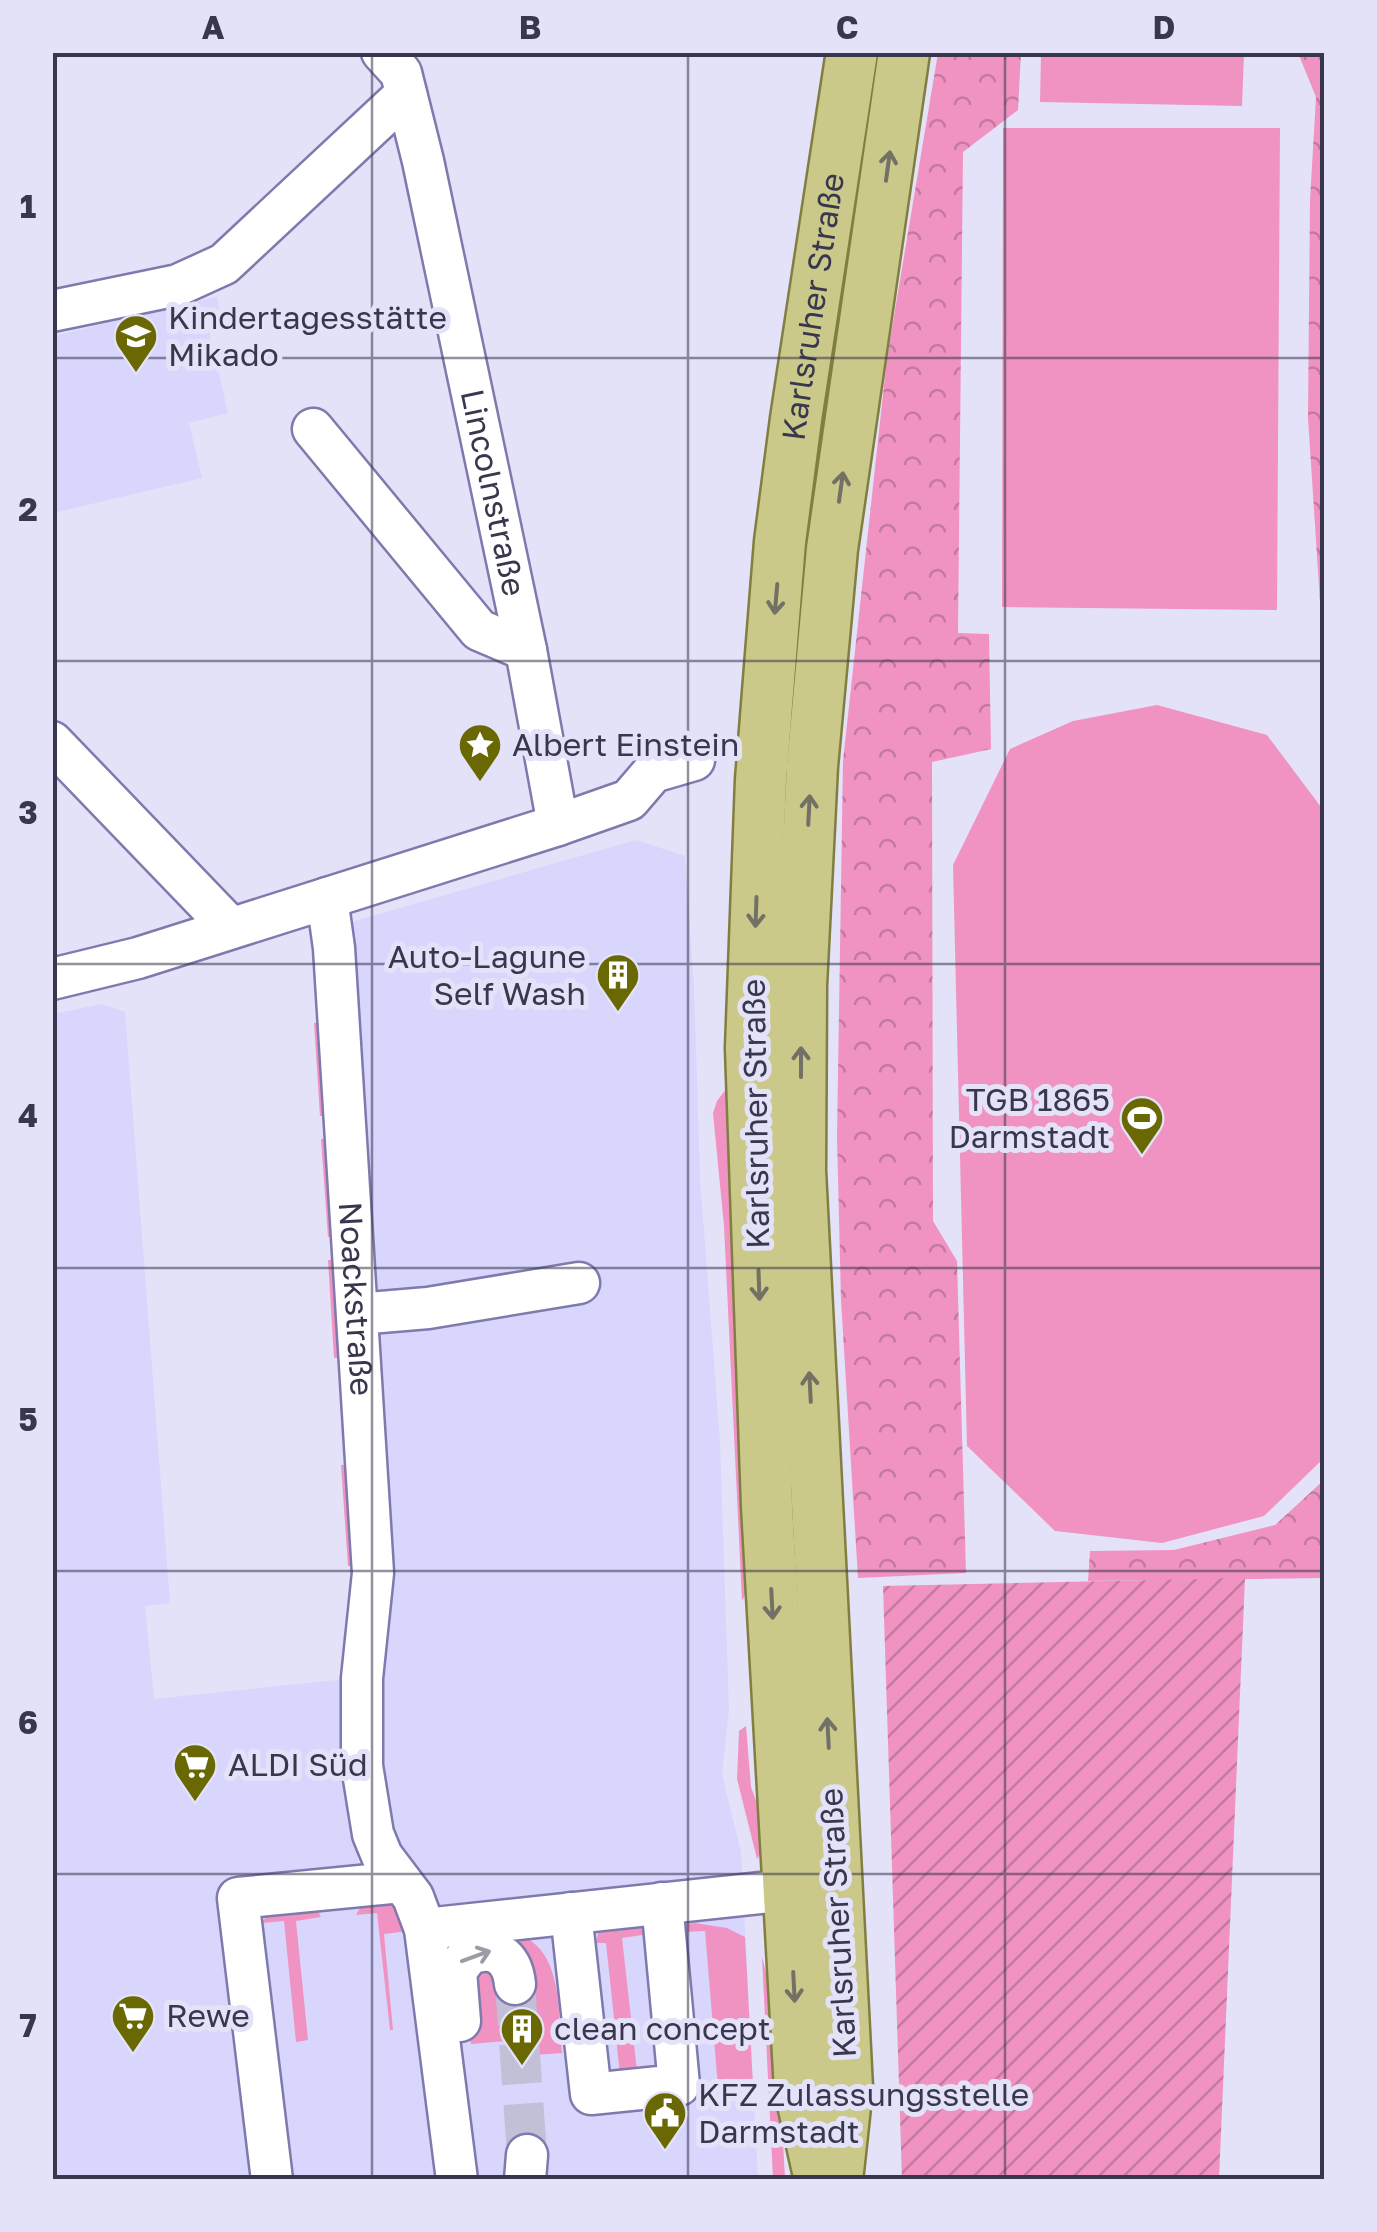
<svg xmlns="http://www.w3.org/2000/svg" width="1377" height="2232" font-family="'Golos Text',sans-serif">
<defs>
<pattern id="forest-crowns" width="20" height="18" patternUnits="userSpaceOnUse" patternTransform="scale(2.5)"><rect width="20" height="18" fill="#f093c2"/><path d="M2 6a3 3 0 1 1 6 0M12 15a3 3 0 1 1 6 0" fill="none" stroke="#c379a0"/></pattern>
<pattern id="garden-furrows" width="10" height="10" patternUnits="userSpaceOnUse" patternTransform="scale(2.5)"><rect width="10" height="10" fill="#f093c2"/><path d="M-1 1l2-2M0 10L10 0M9 11l2-2" fill="none" stroke="#c379a0"/></pattern>
</defs>
<rect width="100%" height="100%" fill="#e3e2f8"/>
<path fill="#d8d6fc" d="M217,297L222,322L208,327L228,413L189,423L202,478L53,513V336Z
M636,840L685,856L694,988L700,1178L720,1442L729,1709L722,1775L741,1852L758,2179L53,2180V1014L102,1004L125,1012L170,1603L145,1606L154,1699L346,1679L344,1720L358,1863L400,1859L385,1802L376,1727L347,935L351,922Z"/>
<path fill="#f093c2" d="M1041,53H1244L1242,106L1040,102Z
M1003,128H1280L1277,610L1002,607Z
M1157,705L1267,735L1324,811V1458L1264,1516L1162,1543L1055,1531L967,1446L953,865L1010,749L1073,721Z
M324,1022L330,1115L320,1116L314,1023Z
M732,1081L747,1591L742,1601L724,1226L713,1113L717,1101Z
M332,1138L338,1236L328,1237L321,1139Z
M328,1260H339L344,1358H334Z
M341,1465H350L357,1566H348Z
M746,1726L751,1787L766,1828L764,1849L757,1859L737,1779L739,1731Z
M381,1900L396,1904L409,1931L384,1934L393,2030H390L377,1913L356,1915L362,1904Z
M316,1907L321,1917L296,1921L308,2040L296,2042L284,1921L262,1923L270,1910Z
M695,1923L727,1928L745,1937L753,2085L718,2087L705,1931L681,1932L680,1925Z
M648,1927L649,1934L622,1938L637,2071L620,2075L606,1943H596L598,1933Z
M526,1938C563,1957 558,2017 562,2053L535,2055L529,1983L503,1940Z
M762,1957L776,2009L785,2179H773Z
M471,1964L500,1974L506,2041L471,2044L463,1979Z"/>
<path fill="url(#forest-crowns)" d="M938,53H1021L1018,110L963,152L958,633L989,634L991,749L932,762L933,1221L957,1261L966,1573L858,1578L841,1300L837,1137L843,761L887,358Z
M1298,53H1324V663L1308,418L1310,200L1316,97Z
M1324,1480V1578L1088,1581L1090,1551L1174,1550L1275,1525Z"/>
<path fill="url(#garden-furrows)" d="M1245,1578L1219,2179H902L883,1586Z"/>
<g fill="none" stroke-linecap="round" stroke-linejoin="round">
<path stroke="#c1c0d6" stroke-width="40" stroke-dasharray="40 20" stroke-linecap="butt" d="M515,1984L527,2155"/>
<g stroke="#7f7aad" stroke-width="45">
<g id="minor">
<path id="s1" d="M382,52L401,73L423,161L526,650L558,825"/>
<path d="M52,311L178,285L224,264L406,94"/>
<path d="M313,429L479,630L526,650"/>
<path d="M52,742L230,927"/>
<path id="s2" d="M327,898L334,948L373,1573L362,1678V1766L373,1834L382,1856L413,1897L425,1929L457,2180"/>
<path d="M52,979L138,958L558,825L629,800L653,772L694,760"/>
<path d="M357,1314L428,1308L579,1283"/>
<path d="M571,1913L591,2094L679,2085L662,1903"/>
<path d="M425,1929L788,1890"/>
<path d="M460,2021L456,1971L468,1955C494,1944 512,1956 515,1984"/>
<path d="M272,2180L238,1898L401,1882"/>
<path d="M525,2180L527,2155"/>
</g>
</g>
<g stroke="#807e41" stroke-width="55">
<g id="major">
<path id="s3" d="M820,2180L800,2090L767,1506L751,1048L761,780L780,542L796,419L852,52"/>
<path d="M837,2180L847,2088L800,1171L801,985L812,766L832,549L904,52"/>
</g>
</g>
<use href="#minor" stroke="#fff" stroke-width="40"/>
<use href="#major" stroke="#cac989" stroke-width="50"/>
</g>
<defs><path id="oneway-shaft" d="M-6 0H5M1.5-3L5.5 0L1.5 3" fill="none" stroke-width="1.6" stroke-linecap="round" stroke-linejoin="round" transform="scale(2.5)"/></defs>
<g stroke="#737165">
<use href="#oneway-shaft" transform="translate(888 166) rotate(-82)"/>
<use href="#oneway-shaft" transform="translate(841 487) rotate(-82)"/>
<use href="#oneway-shaft" transform="translate(776 599) rotate(95)"/>
<use href="#oneway-shaft" transform="translate(809 810) rotate(-87)"/>
<use href="#oneway-shaft" transform="translate(756 912) rotate(92)"/>
<use href="#oneway-shaft" transform="translate(801 1062) rotate(-90)"/>
<use href="#oneway-shaft" transform="translate(759 1285) rotate(88)"/>
<use href="#oneway-shaft" transform="translate(810 1387) rotate(-93)"/>
<use href="#oneway-shaft" transform="translate(772 1604) rotate(87)"/>
<use href="#oneway-shaft" transform="translate(828 1733) rotate(-93)"/>
<use href="#oneway-shaft" transform="translate(794 1987) rotate(87)"/>
</g>
<use stroke="#9c9ba6" href="#oneway-shaft" transform="translate(476 1956) rotate(-20)"/>
<path fill="none" stroke="#39374d" stroke-width="2.5" stroke-opacity="0.55" d="M372,52V2180M688,52V2180M1005,52V2180M52,358H1324M52,661H1324M52,964H1324M52,1268H1324M52,1571H1324M52,1874H1324"/>
<defs>
<g id="school-pin" transform="scale(2.25)"><path d="M0 17L-7.5 6A9.5 9.5 0 1 1 7.5 6Z" fill="#6a6803" stroke="#e3e2f8"/><path d="M0-5L7-2L0 1L-7-2ZM-4 1L0 2.5L4 1V4Q0 6-4 4Z" fill="#fff"/></g>
<g id="sight-pin" transform="scale(2.25)"><path d="M0 17L-7.5 6A9.5 9.5 0 1 1 7.5 6Z" fill="#6a6803" stroke="#e3e2f8"/><path d="M0-6L1.8-2.2L6-1.7L2.9 1.2L3.7 5.4L0 3.3L-3.7 5.4L-2.9 1.2L-6-1.7L-1.8-2.2Z" fill="#fff"/></g>
<g id="building-pin" transform="scale(2.25)"><path d="M0 17L-7.5 6A9.5 9.5 0 1 1 7.5 6Z" fill="#6a6803" stroke="#e3e2f8"/><path d="M-4-6H4V6H1V3H-1V6H-4ZM-2.5-4.3h1.7v1.8h-1.7ZM.8-4.3h1.7v1.8H.8ZM-2.5-1h1.7V.8h-1.7ZM.8-1h1.7V.8H.8Z" fill="#fff"/></g>
<g id="stadium-pin" transform="scale(2.25)"><path d="M0 17L-7.5 6A9.5 9.5 0 1 1 7.5 6Z" fill="#6a6803" stroke="#e3e2f8"/><path d="M0-5a6.5 5 0 1 0 0 10a6.5 5 0 1 0 0-10ZM-3.5-1.8h7v3.6h-7Z" fill="#fff"/></g>
<g id="supermarket-pin" transform="scale(2.25)"><path d="M0 17L-7.5 6A9.5 9.5 0 1 1 7.5 6Z" fill="#6a6803" stroke="#e3e2f8"/><path d="M-6-5.5h2.5l.6 2H6L4.5 2H-2.5L-4.4-4H-6ZM-1.5 3.2a1.3 1.3 0 1 0 .1 0ZM3 3.2a1.3 1.3 0 1 0 .1 0Z" fill="#fff"/></g>
<g id="civic-pin" transform="scale(2.25)"><path d="M0 17L-7.5 6A9.5 9.5 0 1 1 7.5 6Z" fill="#6a6803" stroke="#e3e2f8"/><path d="M-.6-6.5H3V-4.5H.6V-3L4-1V1h2V6H-6V1h2V-1L-.6-3ZM-1.2 2.5V6h2.4V2.5Z" fill="#fff"/></g>
</defs>
<g fill-rule="evenodd">
<use href="#school-pin" x="136" y="336"/>
<use href="#sight-pin" x="480" y="745"/>
<use href="#building-pin" x="618" y="975"/>
<use href="#stadium-pin" x="1142" y="1118"/>
<use href="#supermarket-pin" x="195" y="1765"/>
<use href="#supermarket-pin" x="133" y="2016"/>
<use href="#building-pin" x="522" y="2029"/>
<use href="#civic-pin" x="665" y="2113"/>
</g>
<g text-anchor="middle" stroke-width="10" stroke-linejoin="round" paint-order="stroke">
<g font-size="32" fill="#39374d" stroke="#e3e2f8">
<text dy="11" stroke="none"><textPath href="#s3" startOffset="1880">Karlsruher Straße</textPath></text>
<text dy="11" stroke="none"><textPath href="#s1" startOffset="458">Lincolnstraße</textPath></text>
<text transform="translate(756 1114) rotate(-91)" y="11">Karlsruher Straße</text>
<text dy="11" stroke="none"><textPath href="#s2" startOffset="402">Noackstraße</textPath></text>
<text transform="translate(838 1923) rotate(-93)" y="11">Karlsruher Straße</text>
</g>
<g font-size="32" fill="#39374d" stroke="#e3e2f8" text-anchor="start">
<text x="168" y="329">Kindertagesstätte<tspan x="168" dy="37">Mikado</tspan></text>
<text x="512" y="756">Albert Einstein</text>
<text x="586" y="968" text-anchor="end">Auto-Lagune<tspan x="586" dy="37">Self Wash</tspan></text>
<text x="1110" y="1111" text-anchor="end">TGB 1865<tspan x="1110" dy="37">Darmstadt</tspan></text>
<text x="228" y="1776">ALDI Süd</text>
<text x="166" y="2027">Rewe</text>
<text x="554" y="2040">clean concept</text>
<text x="698" y="2106">KFZ Zulassungsstelle<tspan x="698" dy="37">Darmstadt</tspan></text>
</g>
</g>
<rect width="1377" height="2232" fill="none" stroke="#e3e2f8" stroke-width="110"/>
<rect x="55" y="55" width="1267" height="2122" fill="none" stroke="#39374d" stroke-width="4"/>
<g font-size="32" text-anchor="middle" font-weight="bold" fill="#39374d">
<text x="213" y="39">A</text>
<text x="530" y="39">B</text>
<text x="847" y="39">C</text>
<text x="1164" y="39">D</text>
<text x="28" y="218">1</text>
<text x="28" y="521">2</text>
<text x="28" y="824">3</text>
<text x="28" y="1127">4</text>
<text x="28" y="1431">5</text>
<text x="28" y="1734">6</text>
<text x="28" y="2037">7</text>
</g>
</svg>
